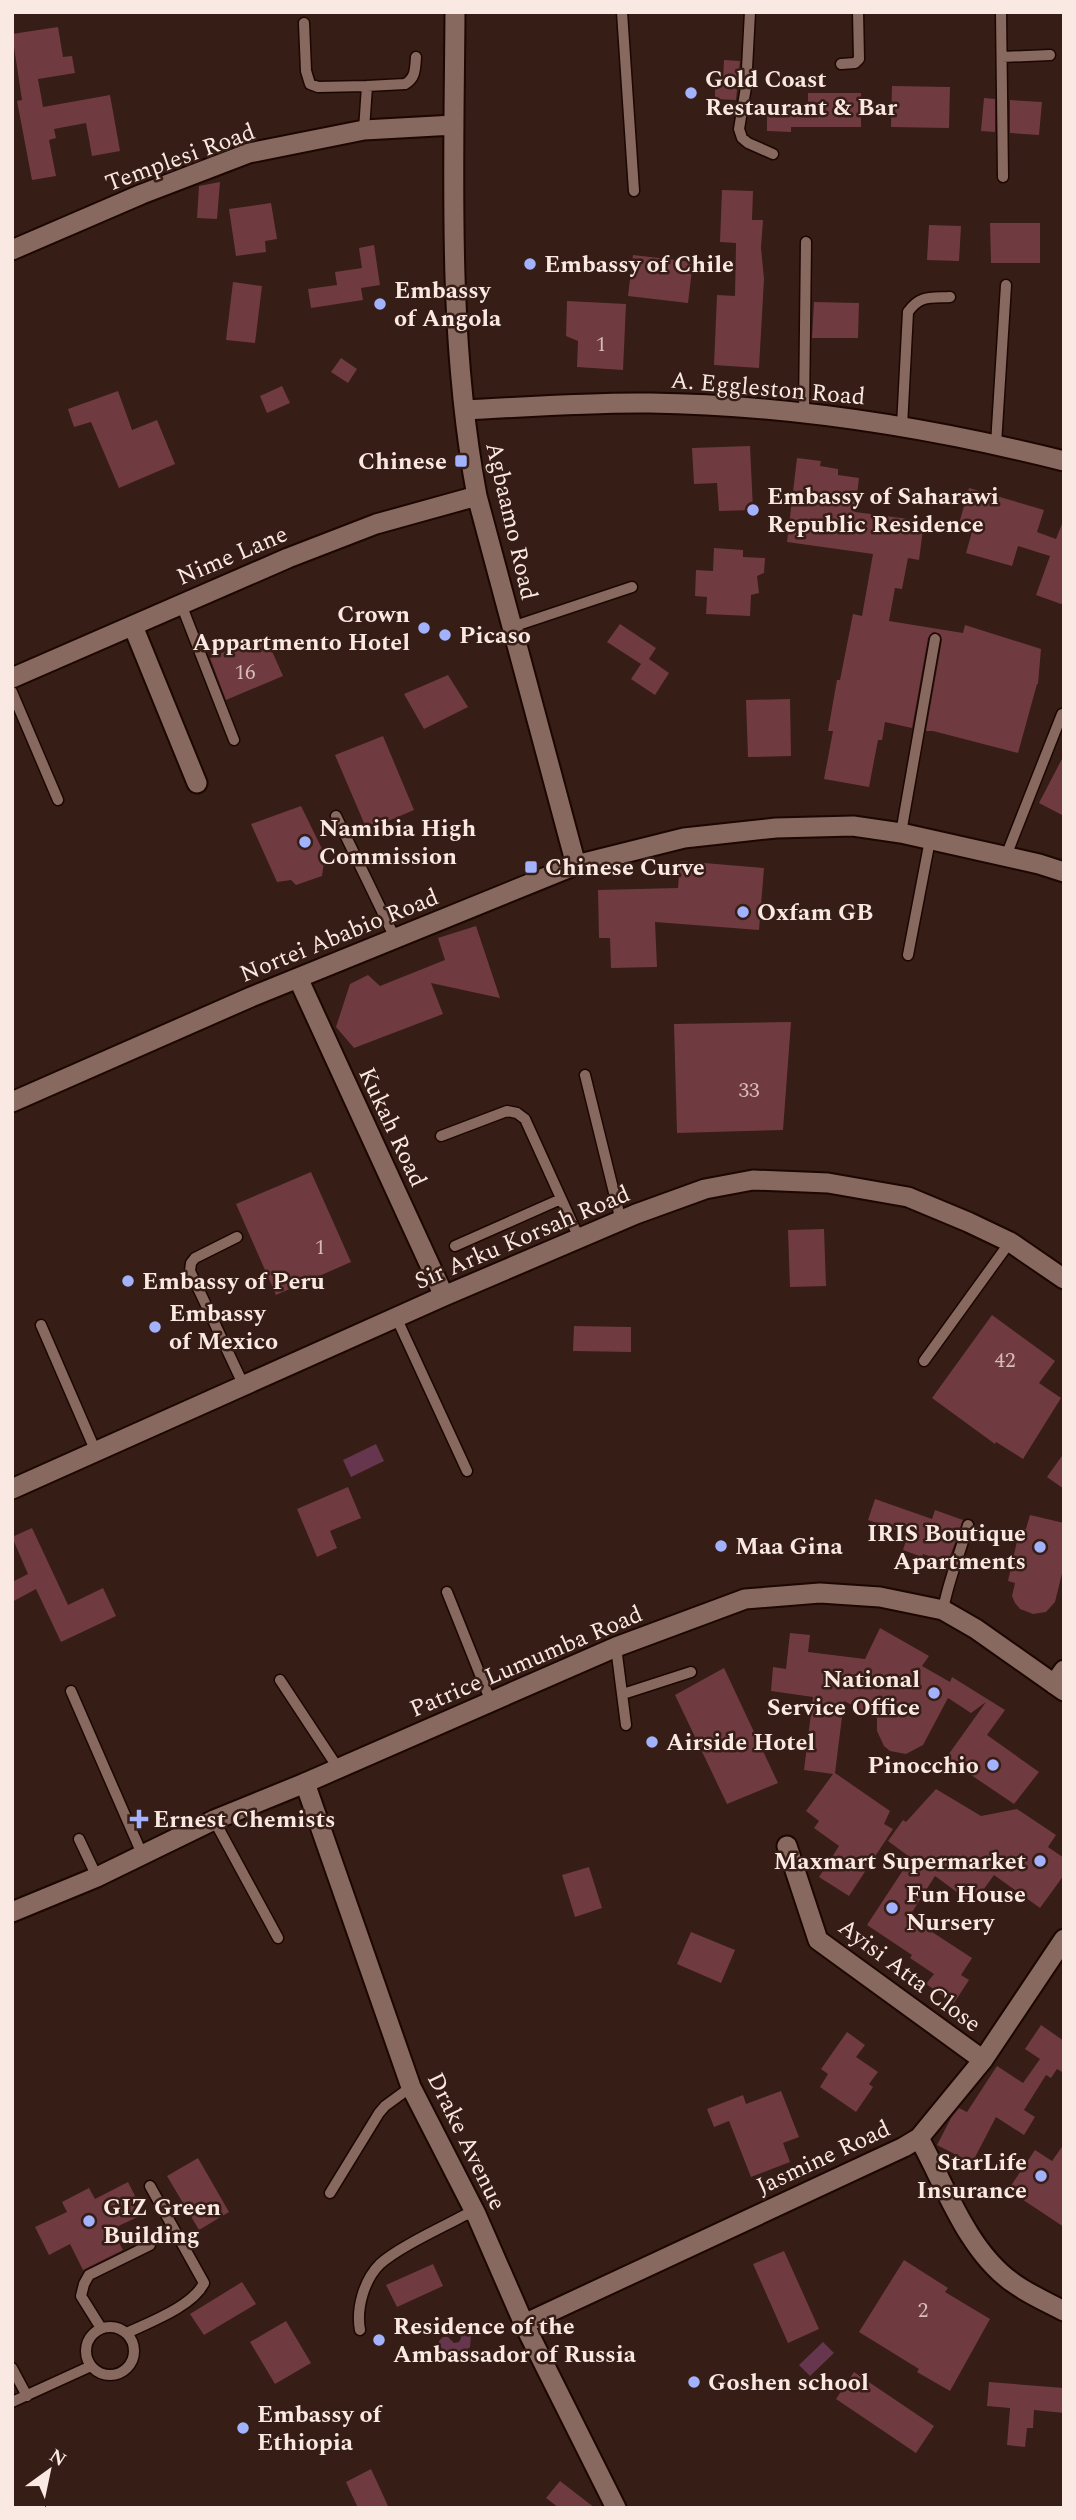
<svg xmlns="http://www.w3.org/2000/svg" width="1076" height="2520" font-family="Spectral,serif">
<rect width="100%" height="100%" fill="#361d15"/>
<path fill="#66364f" d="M376,1444L384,1461L351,1477L343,1460Z
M463,2328H467L471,2336L470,2347L460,2355H451L439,2346V2341L443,2337H448L454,2343L459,2342L461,2338L460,2329Z
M823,2342L834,2353L810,2376L799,2365Z"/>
<path fill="#703a41" d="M58,27L63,57L72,56L75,73L38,79L43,107L110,95L120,151L92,156L86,123L54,129L56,138L49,140L56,176L32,180L17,101L22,100L12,34Z
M724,60L740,61L736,100L715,99V80L723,81Z
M892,86L950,87L949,128L891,127Z
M808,93H861V127H791V132L767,131V109L808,110Z
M984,98L995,99V132L981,131Z
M1010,100L1042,102L1039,135L1010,133Z
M220,182L217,219L197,218L199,186Z
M722,190L753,191L752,220H763L761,248L764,279L759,368L714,365L717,295L735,296L736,243L720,242Z
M271,203L277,239L265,241L266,252L236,256L229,209Z
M990,223H1040V263H991Z
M929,225L961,226L959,261L927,260Z
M374,245L380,285L361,288L363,300L311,308L308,289L337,285L335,272L362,268L359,248Z
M633,255L693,262L688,303L628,296Z
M233,282L262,286L255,343L226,340Z
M567,301L626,304L623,370L577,367L578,341L566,336Z
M814,302L859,303L858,338H812Z
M341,358L357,369L348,383L331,372Z
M282,386L290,403L267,413L260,396Z
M118,391L132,430L157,420L175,464L119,488L91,422L74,427L68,409Z
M750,446L753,510L719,511L717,483L694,484L692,448Z
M797,458L821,461L820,466L838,469V475L859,478L855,512L924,521L919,560L908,558L902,589L895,588L889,621L963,633L965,625L1041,649L1038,684H1037L1018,753L933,731H926L942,640L940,634L933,632L928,638L912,728L885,722L882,740H878L869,787L824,779L833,731H828L837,680H840L853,614L862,616L873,554L787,542Z
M969,488L1044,510L1037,532L1056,539L1062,524H1064V605L1036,595L1050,556L1018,546L1012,566L966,553L973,528L959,524Z
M714,548L743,550V557L765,558L764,573L757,576L759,593L751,595L750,616L706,614L707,597L695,596L696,570L713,571Z
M620,624L656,648L649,659L669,673L655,695L631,679L641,664L607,642Z
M259,637L266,652L271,649L283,676L226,700L210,658Z
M448,675L468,707L424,729L404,694Z
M790,699L791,756L748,757L746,700Z
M383,736L414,810L367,830L335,755Z
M1064,755V816L1039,803Z
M301,806L325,855L322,876L296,885L291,880L277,882L251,824Z
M680,861L764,868L759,930L655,922L657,967L611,968L610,938H599L598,890L678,888Z
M476,926L500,998L431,983L443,1014L354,1048L336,1027L350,984L368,975L380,986L445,960L438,938Z
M791,1022L783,1130L677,1133L674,1024Z
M311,1172L351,1262L276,1295L236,1204Z
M824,1229L826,1286L790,1287L788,1230Z
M992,1315L1055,1361L1039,1383L1061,1398L1023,1459L996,1442L995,1444L932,1398Z
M574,1326L631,1327V1352L573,1351Z
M1064,1453V1489L1047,1477Z
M348,1487L361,1518L330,1531L337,1548L317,1557L297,1509Z
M875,1499L932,1519L935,1510L963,1520L948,1562L923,1554L922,1557L903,1550L908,1534L868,1520Z
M1030,1515L1064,1523V1565L1055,1602L1046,1612L1033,1614L1020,1609L1015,1603L1012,1596L1015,1583L1008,1581L1020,1528L1026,1529Z
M32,1528L68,1605L103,1588L116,1616L61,1642L36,1589L12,1602V1582L28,1574L12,1537Z
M880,1628L929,1656L922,1666L950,1682L952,1677L1005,1710L987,1735L1039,1772L1014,1804L946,1758L986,1702L971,1713L948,1698L923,1745L906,1754L890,1751L884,1746L877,1731V1718L844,1701L835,1773L890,1811L884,1824L893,1829L849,1896L819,1877L839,1846L814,1828L819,1821L806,1811L833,1774L804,1770L813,1697L771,1691L773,1667L786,1669L790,1633L810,1635L808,1652L865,1659Z
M724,1668L778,1783L727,1804L675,1695Z
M936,1789L981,1816L1017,1809L1056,1835L1048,1847L1064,1858V1875L1040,1908L994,1875L973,1904L935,1876L909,1917L972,1958L961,1975L969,1980L954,2003L926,1984L934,1974L910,1958L912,1955L867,1925L911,1858L888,1841L903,1820L906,1822Z
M589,1867L602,1908L575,1917L562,1875Z
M691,1932L735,1950L721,1983L677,1964Z
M1041,2025L1064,2041V2073L1057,2069L1051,2078L1046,2075L1024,2110L1035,2117L1024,2135L996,2117L972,2163L937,2145L951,2118L959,2108L967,2112L997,2066L1023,2083L1040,2059L1025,2049Z
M847,2032L865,2045L856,2057L878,2072L869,2084L873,2087L856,2112L820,2087L828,2074L821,2069Z
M781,2091L799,2137L783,2143L790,2162L751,2177L729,2121L714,2127L707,2109L743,2095L746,2104Z
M1064,2144V2227L1008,2190L1035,2150L1052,2161Z
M198,2158L229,2212L199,2230L167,2176Z
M128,2182L144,2214L112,2229L123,2250L83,2270L70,2244L49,2255L35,2227L67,2212L62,2202L89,2188L95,2199Z
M784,2251L819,2329L788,2343L753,2264Z
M904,2260L948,2288L945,2292L990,2319L950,2391L917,2372L919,2369L859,2332Z
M433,2264L443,2286L397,2307L386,2285Z
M242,2282L256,2304L204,2335L190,2314Z
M286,2321L311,2363L275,2384L250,2342Z
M854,2372L934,2426L916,2453L836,2399Z
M989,2382L1064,2388V2413L1034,2410L1033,2428H1027L1025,2447L1007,2445L1010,2408L987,2406Z
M371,2469L389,2508H358L346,2482Z
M560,2481L595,2508H559L546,2498Z"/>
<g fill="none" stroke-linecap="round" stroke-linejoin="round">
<g stroke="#1c0702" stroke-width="13">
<path id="service" d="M622,12L634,191
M750,12L746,87L739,129L742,138L748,143L773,154
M1001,12L1003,177
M304,23L306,71L310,84L318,87L367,86
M1002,57L1050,55
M841,64L855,63L859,59L858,12
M364,130L367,86L405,84C416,78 415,68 416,57
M804,413L806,242
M902,426L908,312C920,295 930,298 950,297
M996,444L1006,285
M181,604L234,740
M512,627L632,587
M12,692L58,800
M336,816L395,938
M901,833L935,639
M1006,856L1062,714
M908,955L930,840
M585,1075L621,1221
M441,1136L507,1111L517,1113L525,1119L579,1238
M237,1237L195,1258L191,1263L190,1271L244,1386
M455,1246L561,1199
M396,1317L467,1471
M41,1325L96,1452
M924,1361L1010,1242
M447,1592L491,1702
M943,1610C948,1581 960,1554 968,1525
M616,1647L626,1725
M280,1680L338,1768
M71,1691L142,1854
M623,1694L691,1672
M214,1820L278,1938
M79,1839L97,1877
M330,2193L379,2113L385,2106L411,2087
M86 2351a24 24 0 1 1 48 0a24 24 0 1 1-48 0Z
M101,2328L81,2296L84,2284L89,2275L150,2245
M360,2330C356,2308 364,2280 380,2264C399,2247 441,2228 465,2215L476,2214
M127,2333C150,2322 193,2306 204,2283L150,2186
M12,2368L27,2396
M12,2402L91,2366"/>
</g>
<g stroke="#1c0702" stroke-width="23">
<path id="minor" d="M455,12C454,173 447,337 477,496L576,865
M12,250L142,194L249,153L364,130L454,125
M465,410C527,407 589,402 650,403C790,405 929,427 1064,461
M133,626L197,783
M12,678L288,558L376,524L477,496
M298,978L444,1296
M12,1102L251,997L576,865L684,838L776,828L853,826L901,833L1039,864L1064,872
M12,1489L444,1296L636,1214L705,1189L753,1180L828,1183L908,1197L968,1222L1010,1242L1064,1279
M1054,1684L1064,1670
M305,1783L411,2087L476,2214L524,2324L616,2508
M787,1846L818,1940L983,2060
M919,2138C945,2185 967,2250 1012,2282C1028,2294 1047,2302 1064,2311
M524,2324L904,2147L919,2138L983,2060L1064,1939"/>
</g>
<g stroke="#1c0702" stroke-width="23">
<path id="tertiary" d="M12,1912L97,1877L214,1820L305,1783L616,1647L745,1599L820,1593L880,1597L943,1610L976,1629L1064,1691"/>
</g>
<use href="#service" stroke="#88695f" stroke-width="10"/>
<use href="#minor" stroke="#88695f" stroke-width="19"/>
<use href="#tertiary" stroke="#88695f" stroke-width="19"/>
</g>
<g fill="#a2b2fd" stroke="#361d15" stroke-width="2.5">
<circle cx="691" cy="93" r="7"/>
<circle cx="530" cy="264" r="7"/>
<circle cx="380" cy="304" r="7"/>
<rect x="454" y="454" width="14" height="14" rx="3.5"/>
<circle cx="753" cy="510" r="7"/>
<circle cx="424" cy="628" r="7"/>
<circle cx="445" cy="635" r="7"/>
<circle cx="305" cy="842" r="7"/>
<rect x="524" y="860" width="14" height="14" rx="3.5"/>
<circle cx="743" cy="912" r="7"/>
<circle cx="128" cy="1281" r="7"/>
<circle cx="155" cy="1327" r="7"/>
<circle cx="721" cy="1546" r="7"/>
<circle cx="1040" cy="1547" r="7"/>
<circle cx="934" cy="1693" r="7"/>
<circle cx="652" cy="1742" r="7"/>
<circle cx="993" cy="1765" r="7"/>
<path d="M135.5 1808.5h7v7h7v7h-7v7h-7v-7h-7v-7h7z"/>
<circle cx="1040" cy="1861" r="7"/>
<circle cx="892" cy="1908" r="7"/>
<circle cx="1041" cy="2176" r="7"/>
<circle cx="89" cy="2221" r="7"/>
<circle cx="379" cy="2340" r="7"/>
<circle cx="694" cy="2382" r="7"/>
<circle cx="243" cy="2428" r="7"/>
</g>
<g text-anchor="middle" stroke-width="5" stroke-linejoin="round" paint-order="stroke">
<g font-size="21" fill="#d8bcba">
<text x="601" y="351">1</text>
<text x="245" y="679">16</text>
<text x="749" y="1097">33</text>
<text x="320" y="1254">1</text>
<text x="1005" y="1367">42</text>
<text x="923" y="2317">2</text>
</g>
<g font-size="24" font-weight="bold" fill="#fae8e3" stroke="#361d15" text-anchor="start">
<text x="705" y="87">Gold Coast<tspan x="705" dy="28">Restaurant &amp; Bar</tspan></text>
<text x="544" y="272">Embassy of Chile</text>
<text x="394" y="298">Embassy<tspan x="394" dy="28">of Angola</tspan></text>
<text x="447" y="469" text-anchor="end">Chinese</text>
<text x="767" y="504">Embassy of Saharawi<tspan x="767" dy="28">Republic Residence</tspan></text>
<text x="410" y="622" text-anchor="end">Crown<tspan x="410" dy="28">Appartmento Hotel</tspan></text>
<text x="459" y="643">Picaso</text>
<text x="319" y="836">Namibia High<tspan x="319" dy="28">Commission</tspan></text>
<text x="545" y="875">Chinese Curve</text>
<text x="757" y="920">Oxfam GB</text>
<text x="142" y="1289">Embassy of Peru</text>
<text x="169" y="1321">Embassy<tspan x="169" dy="28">of Mexico</tspan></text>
<text x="1026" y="1541" text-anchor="end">IRIS Boutique<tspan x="1026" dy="28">Apartments</tspan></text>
<text x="735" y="1554">Maa Gina</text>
<text x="920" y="1687" text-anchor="end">National<tspan x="920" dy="28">Service Office</tspan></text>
<text x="666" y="1750">Airside Hotel</text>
<text x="979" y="1773" text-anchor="end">Pinocchio</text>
<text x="153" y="1827">Ernest Chemists</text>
<text x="1026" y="1869" text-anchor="end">Maxmart Supermarket</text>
<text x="906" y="1902">Fun House<tspan x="906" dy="28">Nursery</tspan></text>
<text x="1027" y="2170" text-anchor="end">StarLife<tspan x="1027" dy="28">Insurance</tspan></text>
<text x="103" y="2215">GIZ Green<tspan x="103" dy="28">Building</tspan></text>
<text x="393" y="2334">Residence of the<tspan x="393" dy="28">Ambassador of Russia</tspan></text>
<text x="708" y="2390">Goshen school</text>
<text x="257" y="2422">Embassy of<tspan x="257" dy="28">Ethiopia</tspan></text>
</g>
<g font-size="24" fill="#fae8e3" stroke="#361d15">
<text transform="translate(180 157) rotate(-20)" y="8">Templesi Road</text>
<text transform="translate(768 388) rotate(5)" y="8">A. Eggleston Road</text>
<text transform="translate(512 521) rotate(77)" y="8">Agbaamo Road</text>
<text transform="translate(232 555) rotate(-23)" y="8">Nime Lane</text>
<text transform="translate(339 935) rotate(-22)" y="8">Nortei Ababio Road</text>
<text transform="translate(393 1127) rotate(65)" y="8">Kukah Road</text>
<text transform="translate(522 1237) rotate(-23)" y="8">Sir Arku Korsah Road</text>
<text transform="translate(526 1661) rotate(-23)" y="8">Patrice Lumumba Road</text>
<text transform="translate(910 1975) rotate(37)" y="8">Ayisi Atta Close</text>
<text transform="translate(467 2141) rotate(64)" y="8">Drake Avenue</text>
<text transform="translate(823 2157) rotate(-25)" y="8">Jasmine Road</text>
</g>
</g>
<rect width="1076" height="2520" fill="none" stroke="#fae8e3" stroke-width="28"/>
<g transform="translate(49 2471) rotate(33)" stroke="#361d15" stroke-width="5" paint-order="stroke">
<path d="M0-5L12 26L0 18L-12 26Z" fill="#fae8e3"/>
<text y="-10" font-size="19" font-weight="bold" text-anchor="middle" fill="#fae8e3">N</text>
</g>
</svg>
